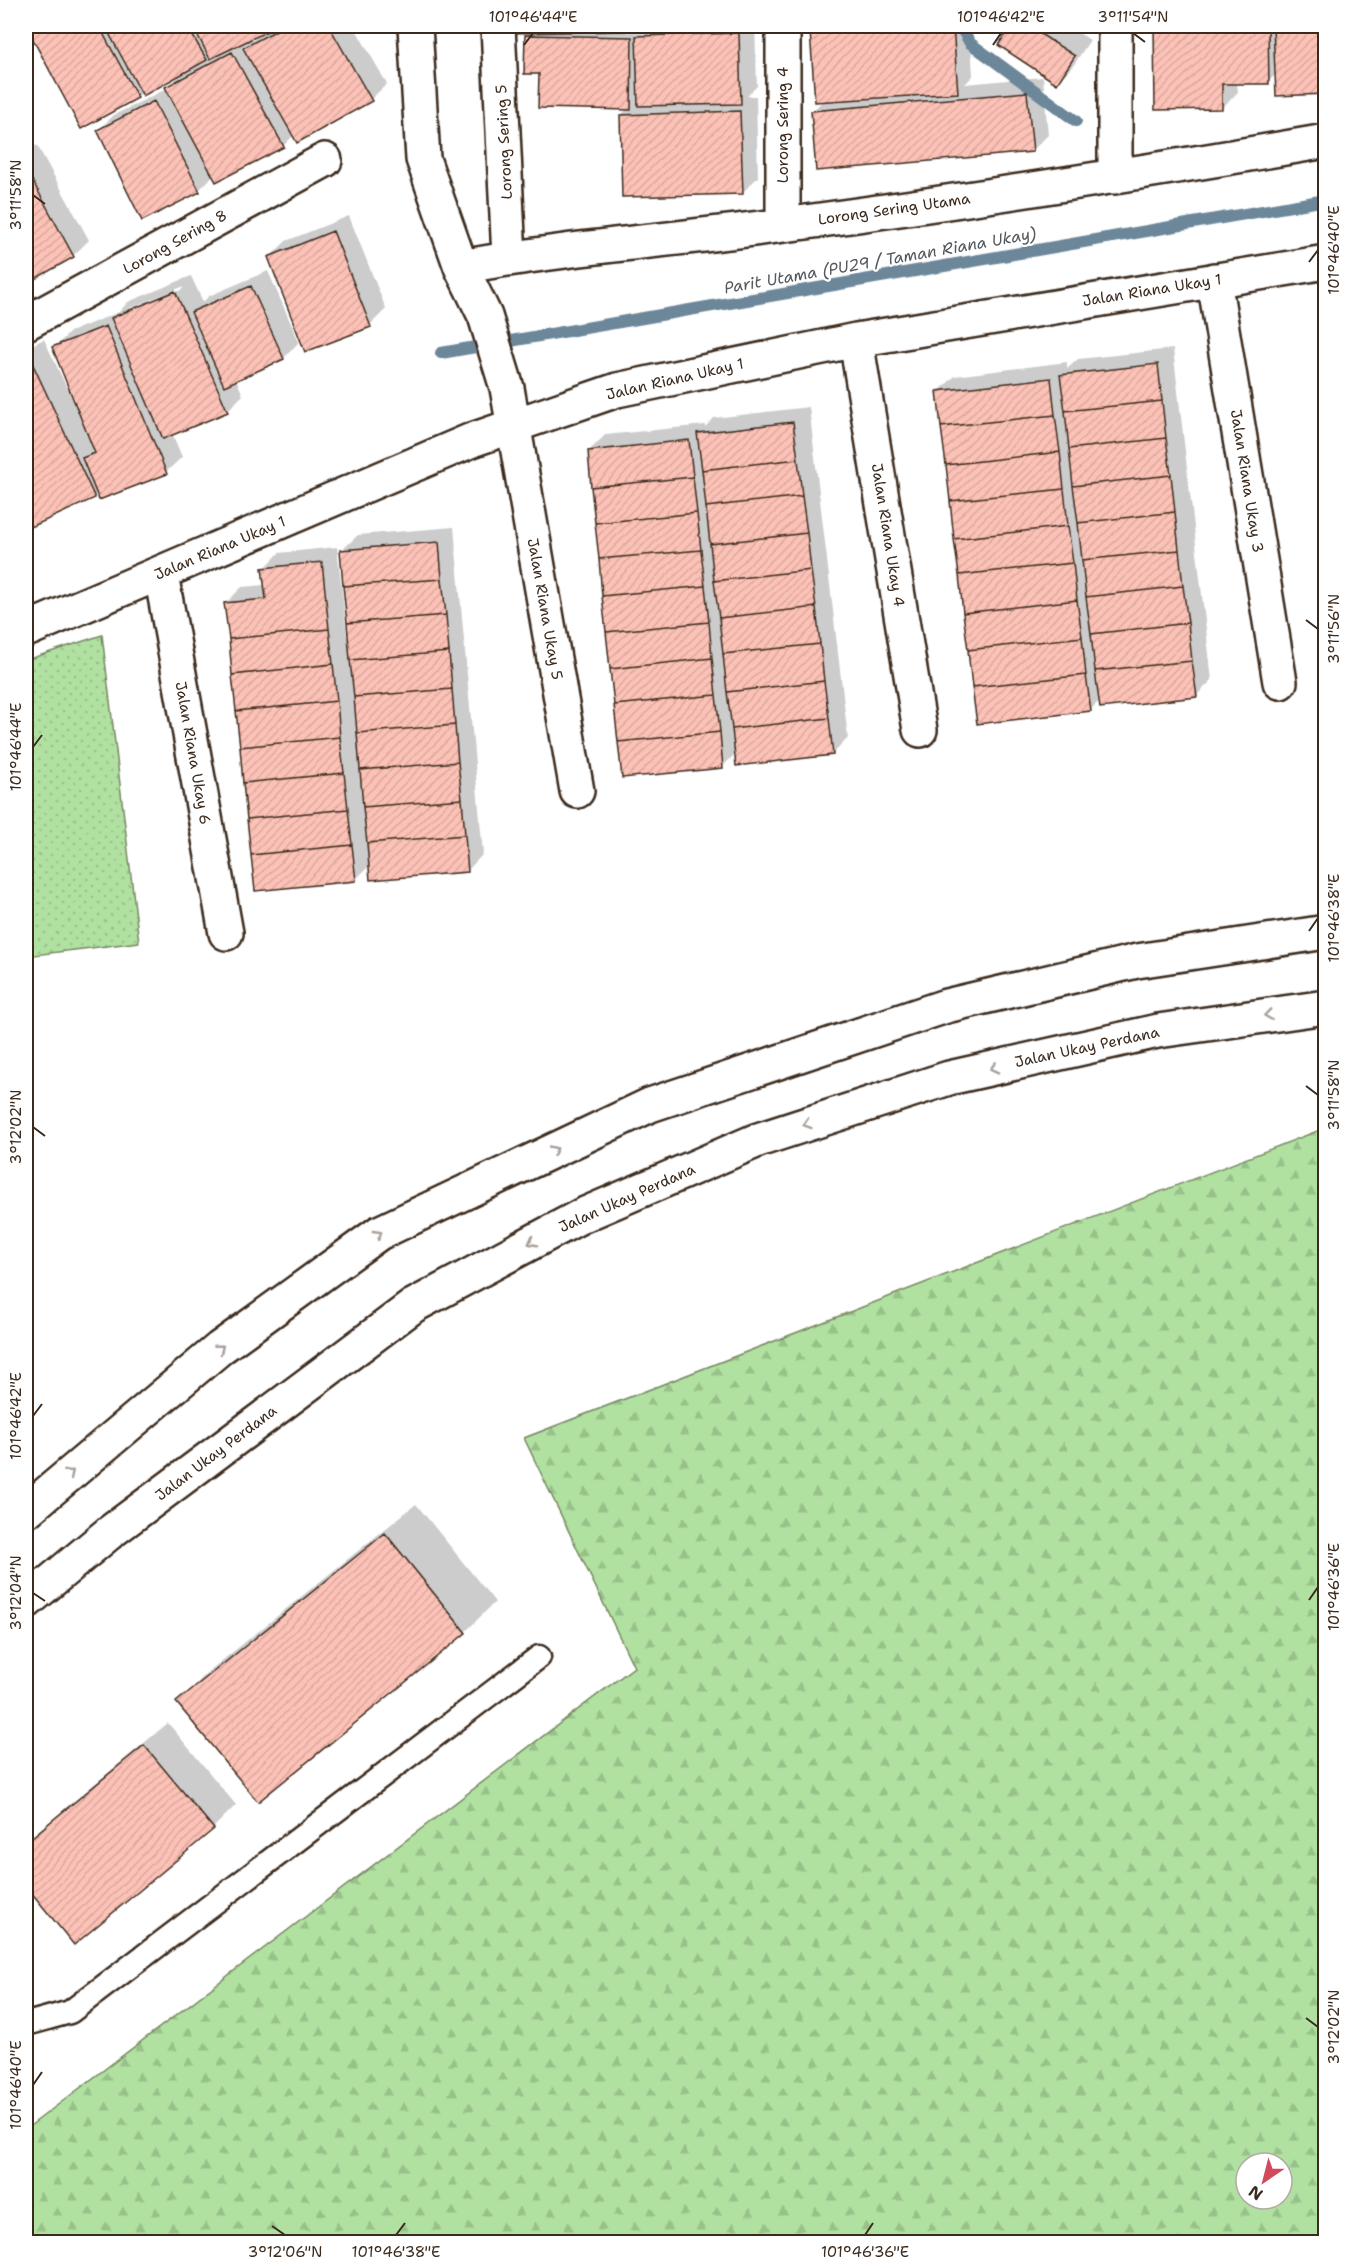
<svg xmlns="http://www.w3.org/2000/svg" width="1351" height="2268" font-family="'Shantell Sans',sans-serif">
<defs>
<pattern id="grass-dots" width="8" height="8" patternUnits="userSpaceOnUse" patternTransform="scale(1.5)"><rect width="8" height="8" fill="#b0e1a1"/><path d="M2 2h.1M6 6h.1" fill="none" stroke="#98c18a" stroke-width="1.8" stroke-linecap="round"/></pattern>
<pattern id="forest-firs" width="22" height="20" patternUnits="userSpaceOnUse" patternTransform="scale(1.5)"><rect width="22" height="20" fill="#b0e1a1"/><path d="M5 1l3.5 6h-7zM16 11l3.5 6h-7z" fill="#98c18a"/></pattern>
<pattern id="building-hatch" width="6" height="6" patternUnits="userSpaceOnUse" patternTransform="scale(1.5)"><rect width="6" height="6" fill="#fdc2b7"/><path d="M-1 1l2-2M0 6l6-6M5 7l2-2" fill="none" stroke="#daa79d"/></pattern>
</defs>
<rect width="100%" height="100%" fill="#fff"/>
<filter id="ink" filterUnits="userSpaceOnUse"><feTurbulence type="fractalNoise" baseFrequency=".0167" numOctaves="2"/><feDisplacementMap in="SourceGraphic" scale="12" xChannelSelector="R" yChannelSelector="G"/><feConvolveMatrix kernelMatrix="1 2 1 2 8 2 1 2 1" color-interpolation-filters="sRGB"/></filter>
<g filter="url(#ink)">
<path fill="url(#grass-dots)" stroke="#768660" stroke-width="1.5" d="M102,635L139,942L26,956V660Z"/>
<path fill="url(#forest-firs)" stroke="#768660" stroke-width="1.5" fill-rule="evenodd" d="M1325,1128V2242H26V2129L634,1667L524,1438ZM1246,2163H1282V2199H1246Z"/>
<path fill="#0003" fill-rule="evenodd" d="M35,26H354L387,84L371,99L294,135L283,146L214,175L199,190L98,130L114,115L168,88L180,75L143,92L137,97L30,30ZM260,34L251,42L249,38Z
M512,26H755L757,86L747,96H756L758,177L742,193L621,115L628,108L540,73L526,36L531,31Z
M818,26H970L973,76L965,84L1043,77L1048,135L1032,151L812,111L824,100L812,31Z
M1013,26H1068L1090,40L1073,66L1057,82L1000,45Z
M1155,26H1326V93L1277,73L1268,82L1237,83L1238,92L1222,108H1157Z
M37,145L89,240L73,256L26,282V152Z
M349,216L386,309L370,325L306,350L270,257L286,241Z
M268,271L299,342L284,358L236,379L243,395L227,411L172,433L182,457L166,472L98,492L94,496L32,525L26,511V348L44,339L73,401L75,400L54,348L70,332L119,312L128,302L191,276L203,302L209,296ZM182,287L183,289L130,312V308Z
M1326,327V381L1320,333Z
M1173,349L1212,680L1196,696L1100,700L1090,710L939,391L955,376L1067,362V369L1078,359Z
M809,407L848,738L833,754L736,753L723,766L589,451L605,435L705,425V427L714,418Z
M454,527L483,854L468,870L370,865L355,880L226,603L242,587L265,585L264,569L279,553L337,547L347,637H350L342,550L358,535Z
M416,1504L495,1602L465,1632L178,1702L208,1672Z
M168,1723L236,1805L213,1828L75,1943L26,1884V1841Z"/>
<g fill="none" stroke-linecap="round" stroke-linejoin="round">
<path stroke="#6c879a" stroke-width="12" d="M960,26L970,43L1076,121
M441,353L1326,200"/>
</g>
<path fill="url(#building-hatch)" stroke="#3b2a1e" stroke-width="1.5" d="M37,26H99L138,98L81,129L28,30Z
M105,26H187L207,60L143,96Z
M193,26H266L268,31L210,59Z
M284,26H329L372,101L297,143L243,48Z
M511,26H625V31L511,33Z
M629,26H736L629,30Z
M895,26H953L958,93L815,102L810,31Z
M1011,26H1028L1075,56L1057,84L998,45Z
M1154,26H1268L1269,84H1222V109L1155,110Z
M1273,26H1326V94L1276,96Z
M739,33L741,104L638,106L636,36Z
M525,35L632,37L631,110L538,108L539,74H524Z
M232,52L284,147L216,182L165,87Z
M1027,92L1033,152L816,171L811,111Z
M154,101L200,192L142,221L97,130Z
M740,111L743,194L622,197L620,115Z
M26,169L74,257L26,284Z
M333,231L371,327L305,352L268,257Z
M251,286L284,359L224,386L191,312Z
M175,291L228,412L163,439L111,318Z
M106,326L167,474L99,500L82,458L95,453L52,347Z
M1326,331V369H1323L1318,332Z
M28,354L95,498L31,527L26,515V355Z
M1158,364L1162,401L1065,411L1060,375Z
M1051,378L1055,415L941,427L937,391Z
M1162,401L1166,438L1069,449L1065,411Z
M1055,415L1060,452L946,465L941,427Z
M793,422L798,459L702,470L697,433Z
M1166,438L1171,475L1073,486L1069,449Z
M689,440L693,477L591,487L588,451Z
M1060,452L1064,489L950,501L946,465Z
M798,459L802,496L706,507L702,470Z
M1171,475L1175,512L1078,523L1073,486Z
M693,477L697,513L595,523L591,487Z
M1064,489L1068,526L954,539L950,501Z
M802,496L807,533L710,544L706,507Z
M1175,512L1179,550L1082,560L1078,523Z
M697,513L701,550L599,559L595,523Z
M1068,526L1073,563L959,575L954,539Z
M807,533L811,570L714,581L710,544Z
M439,542L442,579L343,586L340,550Z
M701,550L705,586L602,596L599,559Z
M1179,550L1183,586L1086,597L1082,560Z
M322,562L329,629L229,639L224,603L266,599L262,568Z
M1073,563L1077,600L963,613L959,575Z
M811,570L816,607L719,618L714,581Z
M442,579L446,615L347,623L343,586Z
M705,586L709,622L606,632L602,596Z
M1183,586L1188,623L1091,634L1086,597Z
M1077,600L1082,637L968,650L963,613Z
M816,607L820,644L723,654L719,618Z
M446,615L449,652L350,660L347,623Z
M709,622L712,658L610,669L606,632Z
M1188,623L1192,661L1095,671L1091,634Z
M329,629L333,664L232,675L229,639Z
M1082,637L1086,675L972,687L968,650Z
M820,644L824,681L727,692L723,654Z
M449,652L452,689L354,697L350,660Z
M712,658L716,695L614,705L610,669Z
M1192,661L1197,697L1100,708L1095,671Z
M333,664L337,701L236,711L232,675Z
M1086,675L1091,711L977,724L972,687Z
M824,681L829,718L732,729L727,692Z
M452,689L455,725L357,733L354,697Z
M716,695L720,732L618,742L614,705Z
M337,701L340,737L240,747L236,711Z
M829,718L833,755L736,766L732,729Z
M455,725L458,762L360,770L357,733Z
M720,732L723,768L622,778L618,742Z
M340,737L344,773L243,783L240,747Z
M458,762L462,799L363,807L360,770Z
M344,773L348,809L247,819L243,783Z
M462,799L465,835L367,843L363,807Z
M348,809L352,845L251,855L247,819Z
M465,835L468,872L370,880L367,843Z
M352,845L356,881L255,891L251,855Z
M385,1533L466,1633L258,1802L176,1702Z
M144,1745L214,1829L74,1945L26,1886V1842Z"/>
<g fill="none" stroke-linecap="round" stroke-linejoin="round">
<g stroke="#3b2a1e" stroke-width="27">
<path id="lane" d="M26,2021L30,2023L70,2012L539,1657"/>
</g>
<g stroke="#3b2a1e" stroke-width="38">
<path id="street" d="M415,26L423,159L461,267L485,316L507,388L577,791
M498,26L509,258
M783,26V225
M1115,177V26
M461,267C568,247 677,240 784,225C965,201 1146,172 1326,141
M1214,280L1280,682
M26,323L325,160
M856,340L920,730
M161,574L226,933
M26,630L472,440L617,390L856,340L1326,262"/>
</g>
<g stroke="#3b2a1e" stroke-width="38">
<path id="secondary" d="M26,1511L220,1348L379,1233L650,1105L946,1006L1137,961L1326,932
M26,1602L109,1533L413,1306L581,1216L758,1140L949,1078L1158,1031L1326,1007"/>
</g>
<use href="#lane" stroke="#fff" stroke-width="22"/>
<use href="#street" stroke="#fff" stroke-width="33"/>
<use href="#secondary" stroke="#fff" stroke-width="33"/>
</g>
<defs><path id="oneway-chevron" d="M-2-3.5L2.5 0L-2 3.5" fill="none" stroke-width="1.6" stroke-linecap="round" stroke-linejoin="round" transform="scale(1.5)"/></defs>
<g stroke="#a79f9a">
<use href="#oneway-chevron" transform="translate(1268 1015) rotate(172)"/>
<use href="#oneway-chevron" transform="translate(994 1068) rotate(167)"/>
<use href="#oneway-chevron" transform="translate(807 1124) rotate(162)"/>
<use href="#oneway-chevron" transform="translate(554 1150) rotate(-25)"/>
<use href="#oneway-chevron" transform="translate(378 1234) rotate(-31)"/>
<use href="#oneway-chevron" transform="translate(532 1242) rotate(152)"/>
<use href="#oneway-chevron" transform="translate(220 1348) rotate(-38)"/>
<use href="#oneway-chevron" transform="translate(70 1473) rotate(-40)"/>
</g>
</g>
<path fill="none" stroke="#3b2a1e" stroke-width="2" d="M1133,33L1145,42M524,45L533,33M993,45L1001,33M33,195L45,204M1309,262L1318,250M1306,620L1318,629M33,747L42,735M1309,931L1318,918M1306,1086L1318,1095M33,1127L45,1136M33,1416L42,1404M33,1593L45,1601M1309,1600L1318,1587M1306,2018L1318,2027M33,2085L42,2072M272,2226L285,2235M396,2235L405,2223M865,2235L873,2223"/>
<g text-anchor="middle" stroke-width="4.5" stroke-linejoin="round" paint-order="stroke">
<g font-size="15" fill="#3b2a1e" stroke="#fff">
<text transform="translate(783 125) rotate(-90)" y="5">Lorong Sering 4</text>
<text transform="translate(504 142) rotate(-93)" y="5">Lorong Sering 5</text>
<text transform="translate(894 209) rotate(-8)" y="5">Lorong Sering Utama</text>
<text transform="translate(175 242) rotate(-29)" y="5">Lorong Sering 8</text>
<text transform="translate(1152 290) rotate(-9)" y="5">Jalan Riana Ukay 1</text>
<text transform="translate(675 379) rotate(-13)" y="5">Jalan Riana Ukay 1</text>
<text transform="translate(1247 481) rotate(81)" y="5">Jalan Riana Ukay 3</text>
<text transform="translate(888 535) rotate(81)" y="5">Jalan Riana Ukay 4</text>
<text transform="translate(220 548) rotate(-23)" y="5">Jalan Riana Ukay 1</text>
<text transform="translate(545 609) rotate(80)" y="5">Jalan Riana Ukay 5</text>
<text transform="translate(193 753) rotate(80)" y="5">Jalan Riana Ukay 6</text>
<text transform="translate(1087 1047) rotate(-12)" y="5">Jalan Ukay Perdana</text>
<text transform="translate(627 1198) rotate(-24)" y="5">Jalan Ukay Perdana</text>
<text transform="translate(216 1453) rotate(-37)" y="5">Jalan Ukay Perdana</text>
</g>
<g font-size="16" font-style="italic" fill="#54585c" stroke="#fff">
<text transform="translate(880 260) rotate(-10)" y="6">Parit Utama (PU29 / Taman Riana Ukay)</text>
</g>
</g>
<rect width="1351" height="2268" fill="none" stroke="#fff" stroke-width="66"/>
<g transform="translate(1264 2181) rotate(215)"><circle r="28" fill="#ffffff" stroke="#b1aaa5" stroke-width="1.5"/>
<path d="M0-4.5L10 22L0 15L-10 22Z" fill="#d1495b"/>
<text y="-9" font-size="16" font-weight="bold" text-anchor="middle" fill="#3b2a1e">N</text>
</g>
<rect x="33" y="33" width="1285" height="2202" fill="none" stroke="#3b2a1e" stroke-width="2"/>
<g font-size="15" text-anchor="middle" fill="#3b2a1e">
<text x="533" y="22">101°46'44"E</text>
<text x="1001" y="22">101°46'42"E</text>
<text x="1133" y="22">3°11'54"N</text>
<text transform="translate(16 195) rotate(-90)" y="5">3°11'58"N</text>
<text transform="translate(1334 250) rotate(-90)" y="5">101°46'40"E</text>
<text transform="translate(1334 629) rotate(-90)" y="5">3°11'56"N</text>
<text transform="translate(16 747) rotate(-90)" y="5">101°46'44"E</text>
<text transform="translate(1334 918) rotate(-90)" y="5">101°46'38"E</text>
<text transform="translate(1334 1095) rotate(-90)" y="5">3°11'58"N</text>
<text transform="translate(16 1127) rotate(-90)" y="5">3°12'02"N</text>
<text transform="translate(16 1416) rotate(-90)" y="5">101°46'42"E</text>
<text transform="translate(1334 1587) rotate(-90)" y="5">101°46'36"E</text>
<text transform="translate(16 1593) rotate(-90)" y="5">3°12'04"N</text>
<text transform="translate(1334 2027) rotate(-90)" y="5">3°12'02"N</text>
<text transform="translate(16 2085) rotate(-90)" y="5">101°46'40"E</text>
<text x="285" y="2257">3°12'06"N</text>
<text x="396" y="2257">101°46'38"E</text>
<text x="865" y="2257">101°46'36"E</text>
</g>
</svg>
